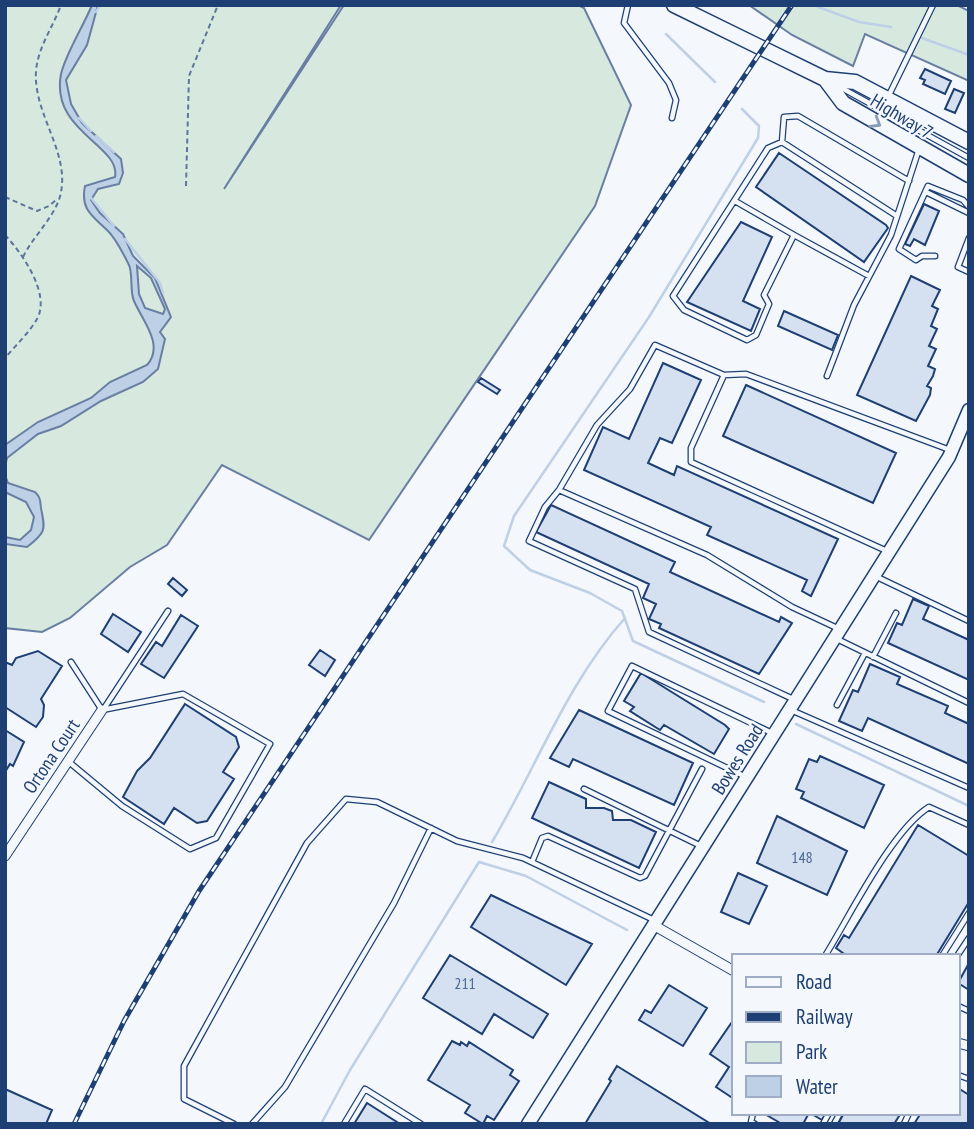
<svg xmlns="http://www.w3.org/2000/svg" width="974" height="1129" font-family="'PT Sans Narrow',sans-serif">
<rect width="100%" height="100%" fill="#f4f7fb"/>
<path fill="#d7e8df" stroke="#687fa3" stroke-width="2" d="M5,5H341L224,189L344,5H578L584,8L631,105L595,206L369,540L222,465L167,545L130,567L70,618L42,632L5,628Z
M749,5H957L969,11V81L865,34L853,66L792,35Z"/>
<path fill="#bed0e5" stroke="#687fa3" stroke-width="2" fill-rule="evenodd" d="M92,5H98L87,45L66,80L71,104L82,123L121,159L123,173L119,184L98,189L91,200L100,213L123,234L133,256L155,278L171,317L160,332L165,339L158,369L143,382L101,401L61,426L38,434L7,458L5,466V445L38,422L91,398L110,382L147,365C165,345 142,320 134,301C129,290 134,273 128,263C123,253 116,239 108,231C93,216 80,210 85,186L115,177C121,145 50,132 61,74C66,53 83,27 92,5ZM137,266L151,278L165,309L163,314L145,308L139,294Z
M5,475L8,483L35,492C41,498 40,501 41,508C45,529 47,532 27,547L5,544V537L20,540L31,530L34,517L26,502L5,492Z"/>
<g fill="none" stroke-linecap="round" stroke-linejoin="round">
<path stroke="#bed0e5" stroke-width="2.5" d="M818,7L859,22L891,27
M96,12L100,5
M666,34L715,82
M922,38L969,55
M742,109L759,126L758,138L649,317L514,516L504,546L530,570L590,593L622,611L633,641L764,702
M79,118L91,131
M96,136L114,152
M91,198L114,226
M125,239L160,283L163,293
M796,724L969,806
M492,842C536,768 567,683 625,618
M321,1124L350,1070L479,862L526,876L627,930"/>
</g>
<path fill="#d5e0f0" stroke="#1d3f73" stroke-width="2" d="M925,69L951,81L945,94L923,84L925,80L920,78Z
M954,89L964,93L955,113L945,109Z
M779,153L886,225L888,228L864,262L756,187Z
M924,204L939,211L925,245L914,239L910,246L905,244Z
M741,222L772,237L743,301L760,309L751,331L687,302Z
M911,276L940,290L932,306L938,309L931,326L937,329L929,346L936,349L928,366L935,369L933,376L927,386L931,388L930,395L916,421L857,395Z
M784,311L838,335L832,350L778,326Z
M663,363L701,380L672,443L660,438L648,463L674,475L677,466L838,539L811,596L802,591L807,580L707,535L711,527L584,470L603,427L629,439Z
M481,378L500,390L497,394L478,382Z
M746,385L896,453L873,503L723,436Z
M551,505L675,562L670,572L779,622L781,617L792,623L759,674L659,628L661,624L649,619L656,604L643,598L649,584L536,532Z
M173,578L187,590L182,596L168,584Z
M913,599L929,606L923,619L969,640V680L888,643L897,623L902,625Z
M113,614L141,632L128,652L101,634Z
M181,615L198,626L164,678L141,664L156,642L162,646Z
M320,650L335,660L325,676L309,665Z
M38,651L62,666L41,699L44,705L43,717L36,727L5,707V662L12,665L16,658Z
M870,664L900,677L897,684L948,706L945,713L969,724V764L868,718L862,731L839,721L853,690L858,692Z
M641,673L725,725L729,729L714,754L664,725L660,730L630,711L634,707L624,701Z
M185,704L236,737L239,747L223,772L234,779L207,821L197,823L174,808L164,824L123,797L137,771L150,758Z
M579,710L693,763L674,805L573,759L569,767L550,758Z
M5,730L24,742L13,766L10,764L5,772Z
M820,756L884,785L864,828L801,798L804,792L796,789L809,759L817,762Z
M549,782L586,799V808H604L612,811L613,820H631L656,832L639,868L532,818Z
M777,816L847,851L827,895L757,863Z
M918,825L969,856V902L936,956H847L836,948L844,935L849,938Z
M738,873L767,886L749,924L721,912Z
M491,895L592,944L566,985L471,927Z
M450,955L548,1014L533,1038L494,1014L482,1034L423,998Z
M969,963V990L958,983Z
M669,985L707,1008L683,1046L639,1020L645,1010L651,1013Z
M734,1019V1099L716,1087L729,1067L710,1054Z
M452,1041L460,1045L461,1042L467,1046L469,1042L513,1070L510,1075L519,1081L494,1120L487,1116L483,1124L465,1113L470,1105L428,1080Z
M617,1066L711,1124H585L611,1081L609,1079Z
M958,1088L969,1095V1124H914L921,1113H958Z
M5,1089L52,1110L46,1124H5Z
M367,1103L400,1124H354Z
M763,1113H809L803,1124H782Z
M810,1113H826L822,1120Z
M844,1113H901L894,1124H838Z"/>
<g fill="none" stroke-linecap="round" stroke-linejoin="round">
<g stroke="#1d3f73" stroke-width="7">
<path id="lane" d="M628,5L624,23L669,83L676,100L672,118
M838,86L969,158
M889,95L933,5
M782,142L784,117L798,116L909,181
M926,192L969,213
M735,201L794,235L764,295L769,304L756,335L747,340L684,310L673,296L768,148L782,142L897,216
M794,235L869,276
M969,238L958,267L969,272
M935,256H922L916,260L899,249L928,186L963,200L969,207
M724,375L655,345L630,389L597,425L559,490L707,555L792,607L837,628
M827,376L854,305L891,235L919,149
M559,490L545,507L529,541L635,589L649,632L793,699
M889,552L691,462V448L724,375L746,374L950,450
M875,576L969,621
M837,639L969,703
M873,657L896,613
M71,662L102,710
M837,705L865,653
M103,710L168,611
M791,710L969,788
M69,762L122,806L190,849L216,838L270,744L183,694L102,710
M746,777L608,711L632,666L772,733
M584,789L701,846
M532,862L542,838L548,836L640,878L645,876L702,769
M825,956C850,916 891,831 929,807L969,825
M942,956L969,913
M957,956L969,938
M958,1006L969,1011
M958,1075L969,1079
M753,1113L751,1122L755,1124
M234,1124L184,1099V1066L307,843L346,799L377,802L457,841L523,858L654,920
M252,1124L285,1087L394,903L431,828
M344,1124L365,1089L421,1124
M823,1124L829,1113
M834,1124L840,1113
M904,1124L909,1113"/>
</g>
<g stroke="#1d3f73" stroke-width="11">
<path id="street" d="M5,856L102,710
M655,926L734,971
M958,1043L969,1046"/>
</g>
<g stroke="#1d3f73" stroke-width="15">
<path id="secondary" d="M528,1124L949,457L969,410"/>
</g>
<g stroke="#1d3f73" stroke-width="17">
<path id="primary" d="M674,5L825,79L855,82L969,142
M825,79L843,103L969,175"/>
</g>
<path stroke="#5e769c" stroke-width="2" stroke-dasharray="5 3.5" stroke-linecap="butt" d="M186,186L189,76L218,5
M5,197L37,211L49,206L57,199
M5,235C22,253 51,294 37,319C29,333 15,346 5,358
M23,257C33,236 57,215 61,192C69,151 33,113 36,71C38,47 53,27 61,5"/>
<use href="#lane" stroke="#f4f7fb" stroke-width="4.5"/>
<use href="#street" stroke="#f4f7fb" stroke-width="9"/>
<use href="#secondary" stroke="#f4f7fb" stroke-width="12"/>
<use href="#primary" stroke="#f4f7fb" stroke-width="14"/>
<g stroke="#1d3f73" stroke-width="5">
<path id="rail" d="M74,1124L124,1021L199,891L792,5"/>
</g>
<use href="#rail" stroke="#f4f7fb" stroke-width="2.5" stroke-dasharray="8" stroke-linecap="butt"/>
</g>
<defs><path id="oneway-chevron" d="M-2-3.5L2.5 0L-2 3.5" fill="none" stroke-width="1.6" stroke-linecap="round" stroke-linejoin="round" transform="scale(1.75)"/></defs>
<use stroke="#889bb7" href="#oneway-chevron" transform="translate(876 123) rotate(31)"/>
<g text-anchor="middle" stroke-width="5" stroke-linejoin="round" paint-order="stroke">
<g font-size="16" fill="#4b6792">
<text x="802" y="863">148</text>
<text x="465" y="989">211</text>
</g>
<g font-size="19" fill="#1d3f73" stroke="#f4f7fb">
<text transform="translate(902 116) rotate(31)" y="7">Highway 7</text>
<text transform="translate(51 756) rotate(-56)" y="7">Ortona Court</text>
<text transform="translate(737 759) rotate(-58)" y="7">Bowes Road</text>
</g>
</g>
<rect width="974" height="1129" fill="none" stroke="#1d3f73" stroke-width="14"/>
<rect x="732" y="954" width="228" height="161" fill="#f4f7fb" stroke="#9eadc5" stroke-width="2"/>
<rect x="746" y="977" width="35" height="10" fill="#f4f7fb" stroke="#9eadc5" stroke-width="2"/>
<text x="796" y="989" font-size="21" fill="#1d3f73">Road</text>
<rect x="746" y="1012" width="35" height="10" fill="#1d3f73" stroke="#9eadc5" stroke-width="2"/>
<text x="796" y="1024" font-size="21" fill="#1d3f73">Railway</text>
<rect x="746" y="1042" width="35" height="21" fill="#d7e8df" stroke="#9eadc5" stroke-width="2"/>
<text x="796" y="1059" font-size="21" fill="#1d3f73">Park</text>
<rect x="746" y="1076" width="35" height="21" fill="#bed0e5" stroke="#9eadc5" stroke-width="2"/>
<text x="796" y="1094" font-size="21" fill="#1d3f73">Water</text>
</svg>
